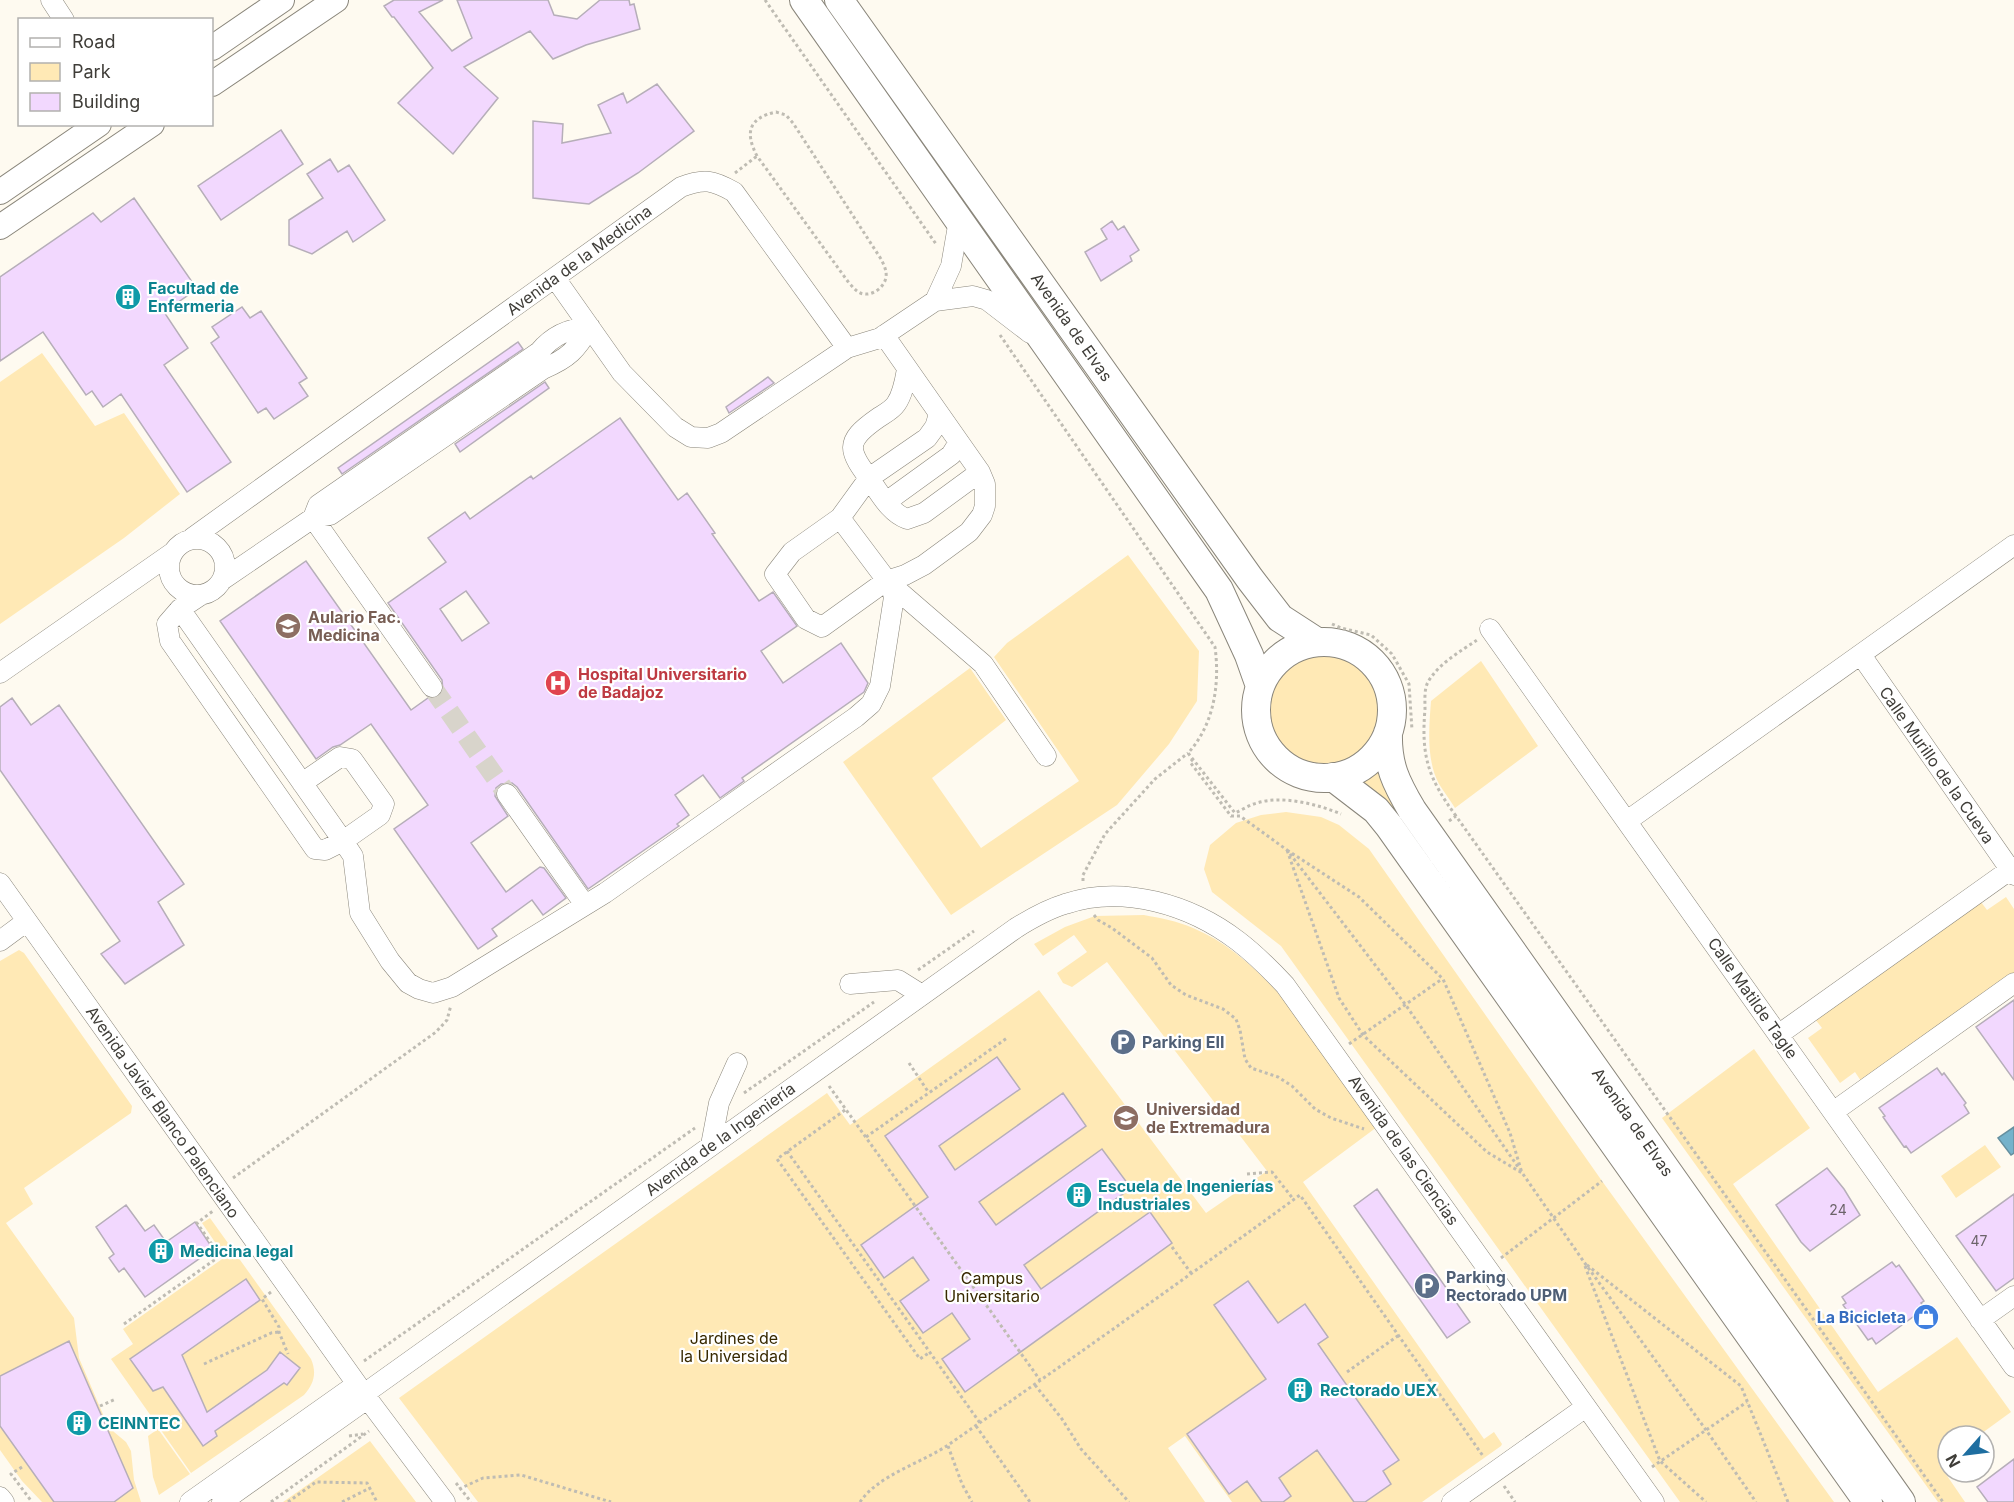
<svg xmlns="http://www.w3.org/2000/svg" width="2014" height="1502" font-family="Inter,sans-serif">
<rect width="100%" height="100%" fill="#fefaf0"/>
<path fill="#ffe9b5" d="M42,353L95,426L124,413L180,494L124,538L0,624V382Z
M1128,555L1199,651L1197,701L1169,744L1117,805L951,915L843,762L970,668L1006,720L932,778L981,848L1079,781L994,657L1007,643Z
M1268 709a56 56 0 1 1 112 0a56 56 0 1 1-112 0Z
M1481,661L1538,746L1455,808C1450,800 1444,792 1439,784C1426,760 1429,727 1431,701Z
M1378,767L1401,814L1394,818C1384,803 1376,790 1361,780L1367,777Z
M1286,812L1321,817L1339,825L1369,849L1602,1181L1834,1502H1680L1281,946L1212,892L1204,869L1210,845L1236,823L1261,815Z
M2006,897L2014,909V973L1861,1081L1855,1072L1840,1083L1808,1038L1822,1028L1815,1019L1981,902L1987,910Z
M1144,915C1160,918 1177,921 1193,928C1271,960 1329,1060 1377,1127L1303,1182L1484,1439L1494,1432L1502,1444L1501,1446L1422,1502H1232L1185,1436L1168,1448L1205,1502H478L399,1398L827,1093L850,1125L1039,990L1206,1213L1267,1171L1107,962L1072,987L1063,983L1057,973L1087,952L1074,935L1043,956L1034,944L1065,927L1095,916Z
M19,950L24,953L132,1106L131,1113L24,1188L33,1204L6,1223L74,1318L79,1358L105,1419L114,1432L126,1442L131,1451L134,1480L141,1502H42L22,1481L0,1450V961Z
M1754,1049L1810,1128L1733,1184L1878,1392L1957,1337L2011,1412L1978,1436H1948V1458L1939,1464L1965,1502H1938L1662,1118Z
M1985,1145L2001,1167L1956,1198L1941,1176Z
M210,1218L311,1359C317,1373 314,1384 304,1395L191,1473L111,1359L133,1344L123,1329L225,1257L202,1223Z
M158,1429L190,1474L159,1495L153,1477L148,1436Z
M370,1441L416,1502H283Z"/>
<path fill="#75b2cb" stroke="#658f9f" stroke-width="1.5" d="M2014,1127V1153L2011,1155L1998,1138Z"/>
<path fill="#f2d8fe" stroke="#b6aeb9" stroke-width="1.5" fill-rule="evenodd" d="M394,0H443L419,12L452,51L472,38L457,0H548L554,15L577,19L600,0H629L630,5L634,4L640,29L586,45L553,59L530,31L464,67L498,98L453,154L398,103L433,68L394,17H392L384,6Z
M657,84L694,131L638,173L589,204L533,198V121L563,124L562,143L611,133L598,105L623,93L627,103Z
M281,130L303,164L221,220L198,186Z
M330,159L338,172L349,165L385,220L353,242L347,231L312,254L289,245V220L323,198L307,174Z
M134,198L197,289L164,312L188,348L164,365L231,462L187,492L121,394L103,407L92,391L86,395L43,332L0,361V277L93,213L101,222Z
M1112,221L1118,230L1124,226L1139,250L1130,256L1132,261L1101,281L1085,252L1107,239L1101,229Z
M242,307L250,318L261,311L307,378L299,383L308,396L274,419L266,408L258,413L211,343L219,337L212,327Z
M518,342L523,349L342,474L338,468Z
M768,377L774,383L729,413L726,407Z
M545,382L549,388L460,452L455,444Z
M620,418L678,500L687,493L715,533L712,534L759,601L773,592L797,626L761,651L783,683L841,643L868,683L864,692L742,778L744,781L720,798L703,775L675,795L689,815L677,824L679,826L588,889L517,787L512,783L501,784L496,788L495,796L508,816L471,843L506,892L540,867L544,868L566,898L543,915L532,900L492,929L497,936L478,949L394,829L428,805L371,724L340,745L333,747L316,759L220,621L306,561L411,710L428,698L438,697L443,691L442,680L388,603L446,562L428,538L465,512L470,519L531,476L533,479ZM466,591L489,623L462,641L440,609Z
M12,698L31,725L59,705L184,884L158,902L184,945L125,984L101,954L120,941L0,770V707Z
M2014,1000V1080L1976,1027Z
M997,1057L1020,1089L939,1146L955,1170L1063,1093L1086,1126L979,1202L996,1225L1102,1149L1131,1188L1024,1265L1041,1289L1150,1212L1172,1243L965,1392L942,1359L970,1339L952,1313L923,1333L900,1301L929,1280L913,1257L884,1278L861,1245L928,1197L885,1136Z
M1937,1068L1942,1075L1944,1073L1966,1103L1964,1105L1969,1113L1911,1153L1906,1146L1904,1147L1883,1117L1885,1116L1879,1108Z
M1827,1168L1844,1189L1860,1215L1810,1251L1801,1242L1776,1205Z
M1377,1189L1470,1322L1447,1338L1354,1206Z
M2014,1194V1278L1996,1291L1956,1236Z
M126,1205L145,1231L154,1225L166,1242L195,1222L213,1249L145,1297L124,1268L119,1272L109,1258L114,1254L96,1227Z
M1892,1262L1896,1267L1899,1265L1924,1301L1921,1303L1925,1308L1876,1344L1872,1338L1868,1340L1843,1305L1846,1303L1842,1297Z
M246,1279L260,1300L182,1355L207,1412L267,1370L280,1352L300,1368L287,1385L284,1383L215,1431L217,1436L203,1446L163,1387L153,1391L130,1359Z
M1248,1281L1278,1323L1305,1304L1328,1337L1318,1344L1399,1460L1383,1471L1391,1484L1365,1502H1354L1317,1450L1279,1478L1291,1496L1283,1502H1262L1247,1481L1229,1494L1187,1434L1266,1379L1214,1305Z
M69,1341L133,1488L114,1502H54L0,1426V1376Z
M2014,1459V1502H1988L1977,1487Z"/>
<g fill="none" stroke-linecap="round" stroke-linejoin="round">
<path stroke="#d8d4cb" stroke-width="20" stroke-dasharray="20 10" stroke-linecap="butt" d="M432,687L507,794"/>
<g stroke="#8a867b" stroke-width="21">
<path id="minor" d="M51,0L64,20
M959,220L951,266L935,301L973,296L987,300L1030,333
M555,278L622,373L675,427L691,437L708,438L721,433L847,348
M884,335L980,472L985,484V506L982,515L969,532L924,565L905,575L886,581L822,627L806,619L775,574L792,552L840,518L869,478L927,438L935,427L939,414
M907,369C905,381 903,394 896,404C892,410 884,414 878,418C842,443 849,451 873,484C882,497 891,513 907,519L924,513L980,472
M886,502L951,455L959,442
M313,518L432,687
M192,538L681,187C704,178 713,180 734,192L847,348L880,338L935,301
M169 567a28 28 0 1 1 56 0a28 28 0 1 1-56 0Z
M222,580L313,518L330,515L543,369C569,358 576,350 590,327C569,328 553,335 539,352L318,505L313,518
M888,582L983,664L1046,756
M180,609L343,841L325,850L315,849L170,641L167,624L180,609L201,595
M1490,629L2014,1367
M1861,655L2014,875
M0,673L172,553
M302,783L340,757L352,759L384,804L380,815L343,841L353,856L360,913L390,961L408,983L419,989L433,993L452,987L605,893L856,717L871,704L880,686L894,597L891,586L840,518
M507,794L585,905
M1627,821L2014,545
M0,883L364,1394L445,1502
M0,941L27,921
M850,984L898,980L922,995
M1778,1035L2014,867
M1833,1112L2014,983
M711,1145L719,1103L737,1063
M1980,1320L2014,1296
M364,1394L1016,928C1032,918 1048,909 1065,904C1123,884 1191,905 1238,941C1255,954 1270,969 1285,985L1654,1502
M0,1497L4,1502
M190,1502L357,1384
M222,1502L367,1399
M1452,1502L1586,1407"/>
</g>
<g stroke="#8a867b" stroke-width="26">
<path id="major" d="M212,48L282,0
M212,84L336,0
M0,192L99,124
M0,227L152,124"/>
</g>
<g stroke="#8a867b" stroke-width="30">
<path id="highway" d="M804,0L1219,590L1249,655L1260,686
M839,0L1250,579L1280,618L1317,642
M1256 710a68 68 0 1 1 136 0a68 68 0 1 1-136 0Z
M1388,733C1387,765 1396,783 1412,810L1901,1502
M1333,777L1376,810L1389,826L1868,1502"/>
</g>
<path stroke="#bfbcb3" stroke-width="3" stroke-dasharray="3 3" stroke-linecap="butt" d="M765,0L936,244
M776,112L786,115L793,123L881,259C884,265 887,271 886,277C885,286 874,295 865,294C858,294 854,288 849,283L757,156C745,133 748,118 776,112Z
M735,173L757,156
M1000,335L1215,647C1220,684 1214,725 1188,753L1235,813C1242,810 1249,805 1257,803C1282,795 1317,804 1341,814
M1332,624L1341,628L1371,635L1392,654L1409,684L1412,730
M1193,759L1190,762L1231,816H1240L1287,850L1405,1004L1584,1262L1706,1430L1756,1502
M1456,816C1428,778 1421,756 1425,709C1425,701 1424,689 1428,682C1438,664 1461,651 1477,640
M1449,821L1456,816L1943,1502
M1287,850L1359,897L1443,979L1510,1133L1522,1173L1487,1152L1363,1035L1339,998Z
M1083,881V875L1105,834L1155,779L1188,753
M1094,915L1098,920L1112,928L1152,958L1171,985L1186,995L1223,1009L1236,1019L1240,1030L1245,1059L1251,1068L1278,1077L1292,1086L1315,1109L1331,1118L1364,1129
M918,970L974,931
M1349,1044L1442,979
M909,1063L929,1093
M829,1086L1040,1380
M744,1093L874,1002
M845,1110L777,1159L920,1359L930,1352
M866,1137L1007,1038
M787,1151L980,1423
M1247,1174L1272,1172L1294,1200
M233,1178L436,1032L447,1020L451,1005
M1172,1247L1191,1273
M1501,1258L1602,1181
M1587,1265L1741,1386L1788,1502
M1585,1266L1660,1461L1706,1502
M271,1292L262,1299L279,1327V1332L288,1354
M124,1324L220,1256L197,1223L213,1211
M364,1361L695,1128
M204,1364L271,1333L279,1332
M1347,1372L1399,1335
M1035,1385L1062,1419L1081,1449L1129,1502
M100,1406L116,1399
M976,1426L1030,1502
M349,1436L363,1434
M948,1446L962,1484L972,1502
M22,1467L11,1474L32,1502
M1652,1467L1747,1402
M456,1483L471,1502
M1504,1486L1515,1502
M459,1489L483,1478L521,1475L611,1502
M271,1502L369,1431
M288,1502L316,1482L367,1483L377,1502
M342,1502L370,1488
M860,1502C879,1474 923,1463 951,1443C1068,1361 1185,1279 1300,1195L1483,1456"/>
<use href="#minor" stroke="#fff" stroke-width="20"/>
<use href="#major" stroke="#fff" stroke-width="24"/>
<use href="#highway" stroke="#fff" stroke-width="28"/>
</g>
<defs>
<g id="building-disc" transform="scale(1.35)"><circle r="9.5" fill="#0f9aa8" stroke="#fff"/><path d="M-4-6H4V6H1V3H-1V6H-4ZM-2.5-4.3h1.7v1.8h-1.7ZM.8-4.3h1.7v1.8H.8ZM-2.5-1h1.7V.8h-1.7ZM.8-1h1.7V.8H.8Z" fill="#fff"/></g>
<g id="university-disc" transform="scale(1.35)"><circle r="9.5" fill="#8d6e63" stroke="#fff"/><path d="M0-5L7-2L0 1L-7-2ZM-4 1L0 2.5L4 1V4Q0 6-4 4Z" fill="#fff"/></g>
<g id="hospital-disc" transform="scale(1.35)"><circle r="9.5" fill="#e0444e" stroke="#fff"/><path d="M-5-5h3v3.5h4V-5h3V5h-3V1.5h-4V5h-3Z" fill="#fff"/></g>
<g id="parking-disc" transform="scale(1.35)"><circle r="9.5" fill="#5c6f8a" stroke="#fff"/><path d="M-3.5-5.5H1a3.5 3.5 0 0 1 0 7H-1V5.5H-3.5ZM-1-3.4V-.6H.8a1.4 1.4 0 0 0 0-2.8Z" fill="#fff"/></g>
<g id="shop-disc" transform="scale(1.35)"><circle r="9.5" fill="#3f7fe0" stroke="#fff"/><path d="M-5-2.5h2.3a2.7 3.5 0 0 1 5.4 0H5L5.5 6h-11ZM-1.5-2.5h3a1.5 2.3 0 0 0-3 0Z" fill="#fff"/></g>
</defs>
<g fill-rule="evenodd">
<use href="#building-disc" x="128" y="297"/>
<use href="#university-disc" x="288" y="626"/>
<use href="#hospital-disc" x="558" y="683"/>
<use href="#parking-disc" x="1123" y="1042"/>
<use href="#university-disc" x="1126" y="1118"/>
<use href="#building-disc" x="1079" y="1195"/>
<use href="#building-disc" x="161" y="1251"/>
<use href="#parking-disc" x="1427" y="1286"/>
<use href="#shop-disc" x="1926" y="1317"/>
<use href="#building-disc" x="1300" y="1390"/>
<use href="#building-disc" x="79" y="1423"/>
</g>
<g text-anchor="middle" stroke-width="4.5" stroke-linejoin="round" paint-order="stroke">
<g font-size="14" fill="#6c646a">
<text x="1838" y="1215">24</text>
<text x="1979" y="1246">47</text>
</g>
<g font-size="16" fill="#3f3d38" stroke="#fff">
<text transform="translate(579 260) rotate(-36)" y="6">Avenida de la Medicina</text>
<text transform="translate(1072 327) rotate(55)" y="6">Avenida de Elvas</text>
<text transform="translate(1937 765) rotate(55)" y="6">Calle Murillo de la Cueva</text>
<text transform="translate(1753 998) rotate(55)" y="6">Calle Matilde Tagle</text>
<text transform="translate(163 1112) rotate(55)" y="6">Avenida Javier Blanco Palenciano</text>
<text transform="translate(1633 1122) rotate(55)" y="6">Avenida de Elvas</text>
<text transform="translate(720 1139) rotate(-36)" y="6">Avenida de la Ingeniería</text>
<text transform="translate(1404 1150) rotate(55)" y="6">Avenida de las Ciencias</text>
</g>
<g font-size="16" font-weight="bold" fill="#0d838f" stroke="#fff" text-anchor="start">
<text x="148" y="294">Facultad de<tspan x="148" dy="18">Enfermeria</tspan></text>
<text x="1098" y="1192">Escuela de Ingenierías<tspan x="1098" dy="18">Industriales</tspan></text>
<text x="180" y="1257">Medicina legal</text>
<text x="1320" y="1396">Rectorado UEX</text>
<text x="98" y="1429">CEINNTEC</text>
</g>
<g font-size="16" font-weight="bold" fill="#785e54" stroke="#fff" text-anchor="start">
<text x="308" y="623">Aulario Fac.<tspan x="308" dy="18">Medicina</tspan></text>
<text x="1146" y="1115">Universidad<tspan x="1146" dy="18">de Extremadura</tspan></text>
</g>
<g font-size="16" font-weight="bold" fill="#be3a42" stroke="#fff" text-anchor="start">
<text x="578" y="680">Hospital Universitario<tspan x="578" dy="18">de Badajoz</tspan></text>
</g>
<g font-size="16" font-weight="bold" fill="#4e5e75" stroke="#fff" text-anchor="start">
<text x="1142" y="1048">Parking EII</text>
<text x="1446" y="1283">Parking<tspan x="1446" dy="18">Rectorado UPM</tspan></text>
</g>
<g font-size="16" fill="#382900" stroke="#fff">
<text x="992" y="1284">Campus<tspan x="992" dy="18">Universitario</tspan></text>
<text x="734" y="1344">Jardines de<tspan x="734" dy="18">la Universidad</tspan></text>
</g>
<g font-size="16" font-weight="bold" fill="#366cbe" stroke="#fff" text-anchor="end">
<text x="1906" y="1323">La Bicicleta</text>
</g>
</g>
<rect x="18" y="18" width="195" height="108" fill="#ffffff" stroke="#b2b1af" stroke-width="1.5"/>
<rect x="30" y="38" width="30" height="9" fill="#ffffff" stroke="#b2b1af" stroke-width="1.5"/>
<text x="72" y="48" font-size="18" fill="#3f3d38">Road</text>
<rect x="30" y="63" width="30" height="18" fill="#ffe9b5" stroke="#b2b1af" stroke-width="1.5"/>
<text x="72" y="78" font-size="18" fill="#3f3d38">Park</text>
<rect x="30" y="93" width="30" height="18" fill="#f2d8fe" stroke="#b2b1af" stroke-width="1.5"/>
<text x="72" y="108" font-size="18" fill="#3f3d38">Building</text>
<g transform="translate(1966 1454) rotate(242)"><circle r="28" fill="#ffffff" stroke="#b2b1af" stroke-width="1.5"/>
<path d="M0-4.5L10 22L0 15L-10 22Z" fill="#1e6ea0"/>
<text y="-9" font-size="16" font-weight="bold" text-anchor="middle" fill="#3f3d38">N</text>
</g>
</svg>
